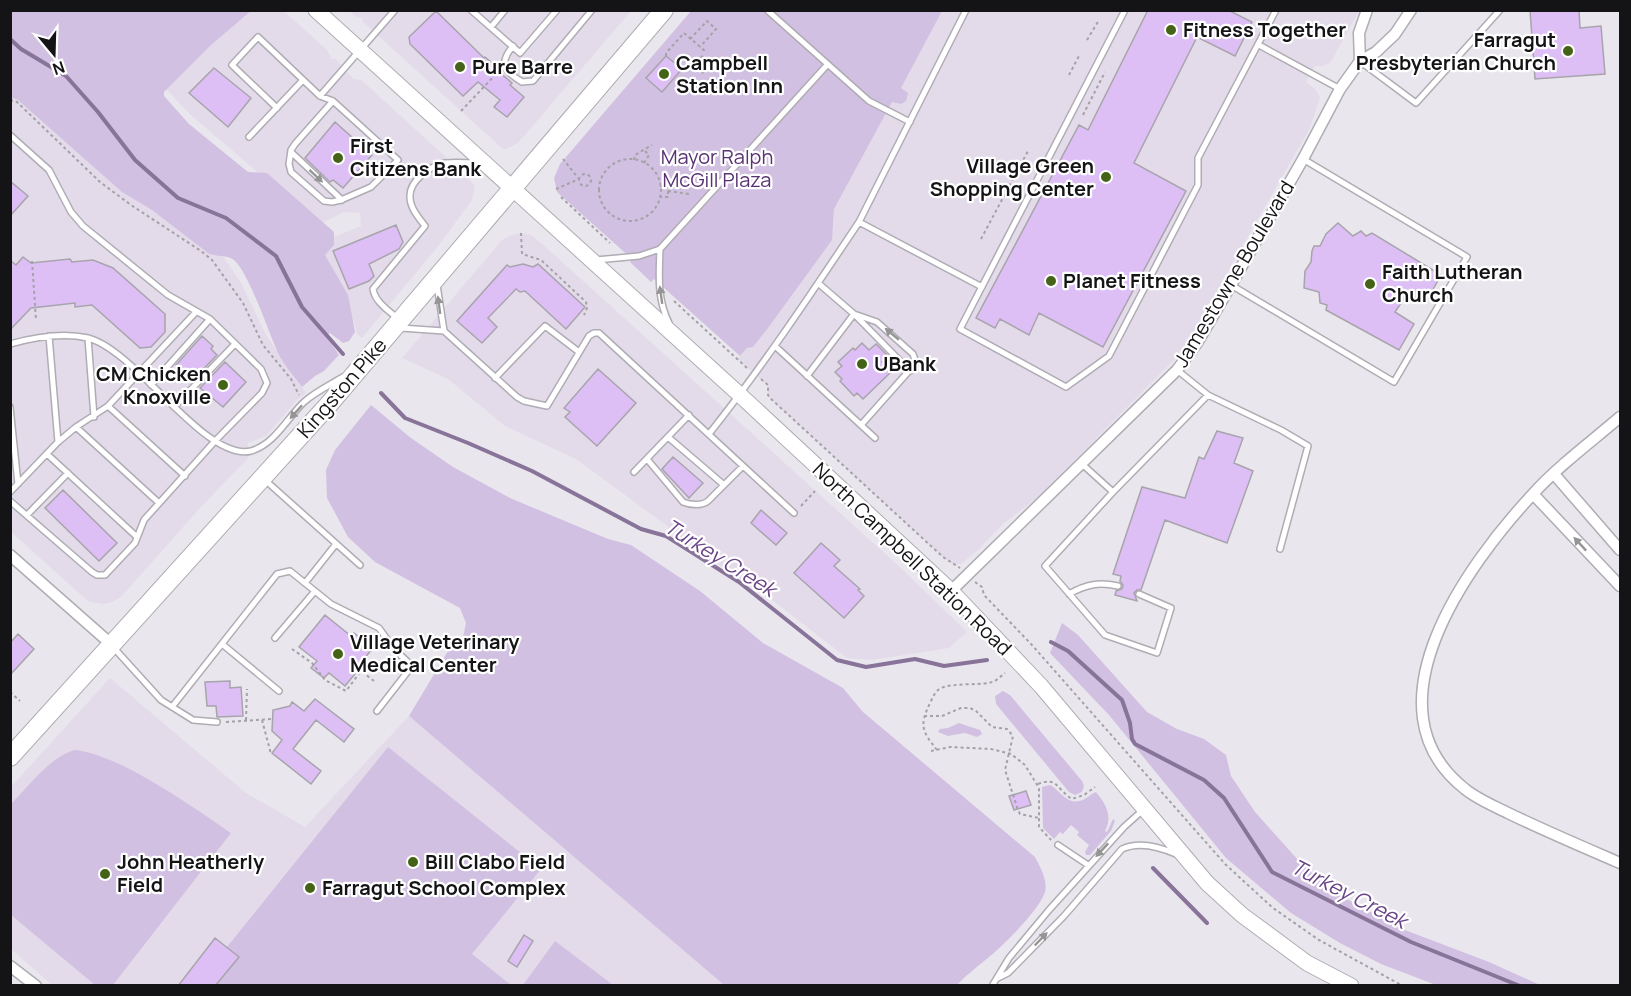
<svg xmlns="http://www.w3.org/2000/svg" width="1631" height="996" font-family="Manrope,sans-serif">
<rect width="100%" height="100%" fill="#eae6ee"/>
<path fill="#e3dbea" d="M249,11H284L327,50L332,59H336L353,79L361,80L369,87L462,172L475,186L472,200L439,245L362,338L357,334L354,322L338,308L325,268L324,241L361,226L360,213L344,212L314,227L283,194L191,115L164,87L210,32L245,17Z
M349,11H631L518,143L506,149H503L363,22L362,18L356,17Z
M781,11H1359L1330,63L1322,66H1315L1306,82L1316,90L1320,98L1309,130L1187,343L1175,359L1038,497L1003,524L978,550L961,564H953L943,557L770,398L768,395L767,385L738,359L776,311L833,229L834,209L892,102Z
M11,91L223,256L241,283L266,335L306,393L297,400L266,436L248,443V458L200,508L121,597L112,602L104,604L89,602L11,532Z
M521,233L531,235L540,242L902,569L967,632L949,648L872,660L847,658L754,586L702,555L674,531L576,459L505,426L448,379L402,358L502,240L511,235Z
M110,678L246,793L305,827L409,716L724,985H52L11,949L10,788Z"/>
<path fill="#d1c0e1" d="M10,11H251L212,44L164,92V96L189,124L248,172L267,173L334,232V245L325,255L348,295L355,332L349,341L343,343L330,333L326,336L339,355L324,371L315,376L302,387C294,376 284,365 278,353C268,331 249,273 234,260C228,255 216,257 208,253L152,210L122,192L18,100L11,97Z
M691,11H942L901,88L908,93L906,101L901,104L892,102L834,209L832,240L768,328L753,347L747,348L740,356L654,279L651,282L630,262L632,259L557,192L554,178L560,164Z
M371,405L411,438L453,467L510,498L608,539L631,545L700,591L763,643L843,688L863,712L1035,857C1040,867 1048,880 1045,892C1040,909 1003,946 988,958C977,967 966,975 957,985H724L409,716L448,651L463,637L466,623L460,608L375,562L348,537L327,498L326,470L335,450Z
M1062,623L1078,635L1147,712L1177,729L1204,739L1226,755L1231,776L1255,812L1299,861L1330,890L1405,930L1489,962L1540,985H1436L1381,964L1340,943L1291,913L1226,858L1109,715L1050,653Z
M1003,691L1010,695L1082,781L1084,786L1082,792L1075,795L1069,792L996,704L995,696Z
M959,723L980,730L982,734L977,737L965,733L948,736L938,732L940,729L948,728Z
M388,747L541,869L472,954L511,985L178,986L215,938L227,947Z
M74,750C118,753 194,808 231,833L113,985H95L11,915V804C29,786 49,758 74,750Z
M1050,785C1060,790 1066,804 1079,801C1086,800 1090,794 1096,792C1106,804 1113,816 1105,831L1107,832L1113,819L1115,821L1111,831L1090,855H1086L1085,852L1089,845L1077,835L1079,832L1071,825L1063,834L1060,832L1054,839L1043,828L1042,787Z
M555,941L613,985H523Z"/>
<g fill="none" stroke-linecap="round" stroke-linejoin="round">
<path stroke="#887399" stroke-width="4" d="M10,39L21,49L66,76L98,112L135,160L178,198L226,218L276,256L302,307L343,354
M381,393L405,418L468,443L532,471L641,529L666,536L739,582L837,660L866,667L915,659L944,666L987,660
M1051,642L1068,651L1122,700L1130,723L1132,739L1135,744L1204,780L1224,798L1272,872L1411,942L1520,986
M1153,868L1207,923"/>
</g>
<path fill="#ddbff6" stroke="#a7a4ab" stroke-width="1.5" d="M1148,10H1228L1252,22L1235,56L1197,37L1134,163L1186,191L1103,347L1039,313L1029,335L1000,319L995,328L976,318L1079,125L1088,130Z
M1530,10H1579L1580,28L1601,26L1605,74L1535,79Z
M436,11L484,58L485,57L493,64L492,66L512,83L510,85L524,97L507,117L494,107L500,100L478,82L463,96L410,44L409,37Z
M666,56L682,69L662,92L646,78Z
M702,56L711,64L703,73L694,65Z
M214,68L251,98L228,127L189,93Z
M335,122L372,155L343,188L333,180L330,182L305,158Z
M10,181L28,196L10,216Z
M1338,223L1353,236L1361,231L1366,236L1372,233L1441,275L1426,302L1408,293L1395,312L1414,324L1399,350L1326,310L1327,305L1320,303L1319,292L1304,288L1305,271L1311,262L1312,251L1314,246H1320L1326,234Z
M396,225L403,242L399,249L369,264L374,276L369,281L349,289L333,251Z
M23,257L31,263L70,259L72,262L93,260L113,268L165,314V332L151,347L140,348L92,305L75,307V303L31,308L10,330V260L16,265Z
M523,264L533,267L538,264L585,307L566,329L525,291L520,292L516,289L488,318L497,327L482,343L457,321L507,265L510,267Z
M202,336L213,346L211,349L217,355L193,380L176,365Z
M862,343L869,350L876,344L888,356L882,362L892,371L863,399L857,393L854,396L840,381L842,379L835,372L842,366L838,362L853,348L855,350Z
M225,362L246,382L223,407L200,388Z
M598,369L636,403L597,446L565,417L570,412L564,408Z
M1217,431L1243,438L1234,463L1253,471L1227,543L1165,520L1141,590H1137L1134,593L1137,601L1115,595L1116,591L1122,589L1123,585L1120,581L1121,576L1113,574L1142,487L1185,498L1199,457L1204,459Z
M673,457L703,483L689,498L662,469Z
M63,490L117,543L99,561L45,508Z
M761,510L787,533L776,545L751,523Z
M821,543L840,560L834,566L860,589L858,590L864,596L844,618L794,573Z
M325,615L351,636L354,633L373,648L363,660L365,662L345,686L329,673L324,678L311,668L317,661L299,647Z
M18,634L34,649L10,675V643Z
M230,681V688L241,687L243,716L217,717L216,706H207L205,682Z
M315,699L354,729L344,742L316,720L293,749L321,771L311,784L272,753L282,740L272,731L273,710L290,706L292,702L304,711Z
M1026,791L1031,805L1014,810L1009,796Z
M524,935L533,941L517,967L508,961Z
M215,938L239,957L215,986H178Z"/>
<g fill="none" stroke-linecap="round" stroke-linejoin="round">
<g stroke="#b0acb3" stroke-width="8">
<path id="service" d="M471,10L520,53L557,10
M767,10L869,101L910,122
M1125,10L960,329L1066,387L1109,356L1198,185V158L1276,10
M491,27L505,10
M1259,45L1340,89
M513,46C498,64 504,71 522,82L533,81L592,10
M1361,62L1416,103L1500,10
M320,96L395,10
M277,108L232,65L258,37L320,96L333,101L398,160L371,187L341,200L332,202L324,201L291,172L289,164L291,150L295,144L333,101
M10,135L49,170L71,212L83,226L168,295L210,319L261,369L267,383L262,393L215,441L144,520L135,543L105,575H97L92,572L10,501
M249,137L303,80
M291,152L342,200
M859,222L966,10
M660,249C659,276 657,299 669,323
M596,260L639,256L660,249L827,65
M818,283L854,314L910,371
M437,285L444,331L517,397L524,401L547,406L589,336L594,333H599L794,513
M1231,285L1394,382L1467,257L1303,159
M854,314L877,322L913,354L916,363L861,425
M397,318C388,310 375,302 373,289L425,226C419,218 410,208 410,197C409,181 430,166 445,163C455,162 468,163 478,163
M401,328L444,331
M49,336L58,442
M88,338L94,417
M10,344C35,337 62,332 88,338C136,350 205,462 251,451C275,444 287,418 304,402C315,392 330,385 343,377
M775,346L875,438
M1177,370L1208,395L1281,430L1308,446L1280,549
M807,376L854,314
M495,378L545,326L579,352
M151,385L210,319
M108,406L185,476
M10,407L18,484
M174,407L235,344
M76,427L159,503
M709,434C763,366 811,294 859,222L982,287
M668,437L724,485
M47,454L137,537
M647,459L683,502C690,505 702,506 708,501L743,466
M1082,464L1113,492L1045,566L1105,635L1157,653L1171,608L1139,594
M634,472L689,415
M265,480L360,565
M10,492L58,442L76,427L108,406L195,313
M1113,492L1208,395
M27,515L68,473
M305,583L336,544
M1069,594C1087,584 1099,582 1118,586
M275,638L315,591
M222,644L279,691
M114,648L161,700L193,720L217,722
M172,707L277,574L290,571L331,604L379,628L394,649L412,666L377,711
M1058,845L1088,865
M998,978L1008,973L1064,916L1122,849C1139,841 1160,847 1176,854
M992,986L1009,958L1049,910L1124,827L1143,810"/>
</g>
<g stroke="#b0acb3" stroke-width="13">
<path id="minor" d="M1360,61L1359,33L1367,10
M1620,417C1591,442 1558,466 1532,495C1468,564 1362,708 1465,789C1477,799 1494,806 1508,813C1545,831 1583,847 1620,863
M1554,474L1620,550
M1533,494L1620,586
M10,555L111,644
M951,591L1177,370L1197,343L1231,285L1303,159L1340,89L1360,61L1376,52L1395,34L1411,10
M10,966L36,986"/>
</g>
<g stroke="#b0acb3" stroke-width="17">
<path id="secondary" d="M316,10L740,395L951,591L1041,686L1207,883L1242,915L1307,963L1351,986"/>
</g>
<g stroke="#b0acb3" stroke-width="20">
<path id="primary" d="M10,757L330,403L664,10"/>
</g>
<path stroke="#a4a1a7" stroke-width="2" stroke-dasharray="3 3" stroke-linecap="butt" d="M690,39L707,21L716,29L700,47
M1087,40L1099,20
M666,56V53L684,33L705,51
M1069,75L1080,54
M10,100L17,102L100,182L131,205L201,251L212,260L243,303L263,345L291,379L299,395
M461,111L498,72
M1083,115L1105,72
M599 190a31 31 0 1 1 62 0a31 31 0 1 1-62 0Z
M634,160L635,155L652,145
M644,163L649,155L644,150
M579 180a6 6 0 1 1 12 0a6 6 0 1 1-12 0Z
M660,186L668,187V197H661
M556,189L579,179L563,159
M668,191L689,194
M561,197L610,243
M521,233L522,254L541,260L586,302L587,308L584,315
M981,239L1028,151
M32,261L36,320
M674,301L747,368
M761,379L768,385V395L770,398C828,451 885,504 943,557L960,568
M801,506L815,491
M975,582L982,587L984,595L1031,644L1225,864L1273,908L1319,940L1403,986
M292,649L312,663L325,680L346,691L361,671L374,681
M10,692L20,701
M924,716H942L961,708H970L976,711L992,727L1007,729L1013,736L1005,770L1018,810L1020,814L1039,818
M246,720L247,689
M262,720L271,754
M226,722L272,719
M937,750C922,731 919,726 930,703C933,697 935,691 941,688C953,683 976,685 989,683L995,681L1005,673
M931,751L950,747L991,749L1011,754L1025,765L1039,788V827L1051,840
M1038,784C1058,776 1057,790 1072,799L1084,795L1095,787"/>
<use href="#service" stroke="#fff" stroke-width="5"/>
<use href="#minor" stroke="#fff" stroke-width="10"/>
<use href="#secondary" stroke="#fff" stroke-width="15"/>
<use href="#primary" stroke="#fff" stroke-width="18"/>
</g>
<defs><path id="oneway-solid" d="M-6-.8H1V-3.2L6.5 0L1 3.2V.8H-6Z" transform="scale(1.5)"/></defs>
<g fill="#959596">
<use href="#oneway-solid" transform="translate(316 176) rotate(43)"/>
<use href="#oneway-solid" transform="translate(661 295) rotate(-98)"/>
<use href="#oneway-solid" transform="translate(439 305) rotate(-98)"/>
<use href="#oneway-solid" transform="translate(892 334) rotate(-140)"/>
<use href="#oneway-solid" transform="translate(296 412) rotate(132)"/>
<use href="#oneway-solid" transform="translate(1580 544) rotate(-133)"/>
<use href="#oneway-solid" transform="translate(1102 850) rotate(133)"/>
<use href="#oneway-solid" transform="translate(1041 939) rotate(-46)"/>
</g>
<g fill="#446317" stroke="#fff" stroke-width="2">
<circle cx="1171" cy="30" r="6"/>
<circle cx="1568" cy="51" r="6"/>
<circle cx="460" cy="67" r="6"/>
<circle cx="664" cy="74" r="6"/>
<circle cx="338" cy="158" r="6"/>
<circle cx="1106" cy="177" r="6"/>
<circle cx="1051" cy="281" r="6"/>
<circle cx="1370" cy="284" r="6"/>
<circle cx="862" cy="364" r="6"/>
<circle cx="223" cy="385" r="6"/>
<circle cx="338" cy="654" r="6"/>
<circle cx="413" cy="862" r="6"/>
<circle cx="105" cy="874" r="6"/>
<circle cx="310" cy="888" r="6"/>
</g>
<g text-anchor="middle" stroke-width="4.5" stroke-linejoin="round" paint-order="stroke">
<g font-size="20" font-weight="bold" fill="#141315" stroke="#fff" text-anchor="start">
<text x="1183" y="37">Fitness Together</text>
<text x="1556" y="47" text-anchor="end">Farragut<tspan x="1556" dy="23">Presbyterian Church</tspan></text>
<text x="676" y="70">Campbell<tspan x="676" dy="23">Station Inn</tspan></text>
<text x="472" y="74">Pure Barre</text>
<text x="350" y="153">First<tspan x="350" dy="23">Citizens Bank</tspan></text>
<text x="1094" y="173" text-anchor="end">Village Green<tspan x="1094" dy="23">Shopping Center</tspan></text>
<text x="1382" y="279">Faith Lutheran<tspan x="1382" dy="23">Church</tspan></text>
<text x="1063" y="288">Planet Fitness</text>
<text x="874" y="371">UBank</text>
<text x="211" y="381" text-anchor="end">CM Chicken<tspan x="211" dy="23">Knoxville</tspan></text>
<text x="350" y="649">Village Veterinary<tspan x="350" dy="23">Medical Center</tspan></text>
<text x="117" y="869">John Heatherly<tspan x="117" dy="23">Field</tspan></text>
<text x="425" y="869">Bill Clabo Field</text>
<text x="322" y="895">Farragut School Complex</text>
</g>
<g font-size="20" fill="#593274" stroke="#fff">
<text x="717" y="164">Mayor Ralph<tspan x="717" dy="23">McGill Plaza</tspan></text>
</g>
<g font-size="20" fill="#141315" stroke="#fff">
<text transform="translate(1234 274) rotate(-59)" y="7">Jamestowne Boulevard</text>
<text transform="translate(342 388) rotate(-49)" y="7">Kingston Pike</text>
<text transform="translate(912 559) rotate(44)" y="7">North Campbell Station Road</text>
</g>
<g font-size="21" font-style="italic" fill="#6a4486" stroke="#fff">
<text transform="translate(720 558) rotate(32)" y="7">Turkey Creek</text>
<text transform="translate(1349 894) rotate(27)" y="7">Turkey Creek</text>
</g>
</g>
<rect width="1631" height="996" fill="none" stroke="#141315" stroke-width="24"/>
<g transform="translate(54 54) rotate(161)" stroke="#ffffff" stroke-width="4.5" paint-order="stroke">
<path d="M0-4.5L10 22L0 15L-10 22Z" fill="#141315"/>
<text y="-9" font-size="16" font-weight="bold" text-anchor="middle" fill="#141315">N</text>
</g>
</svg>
